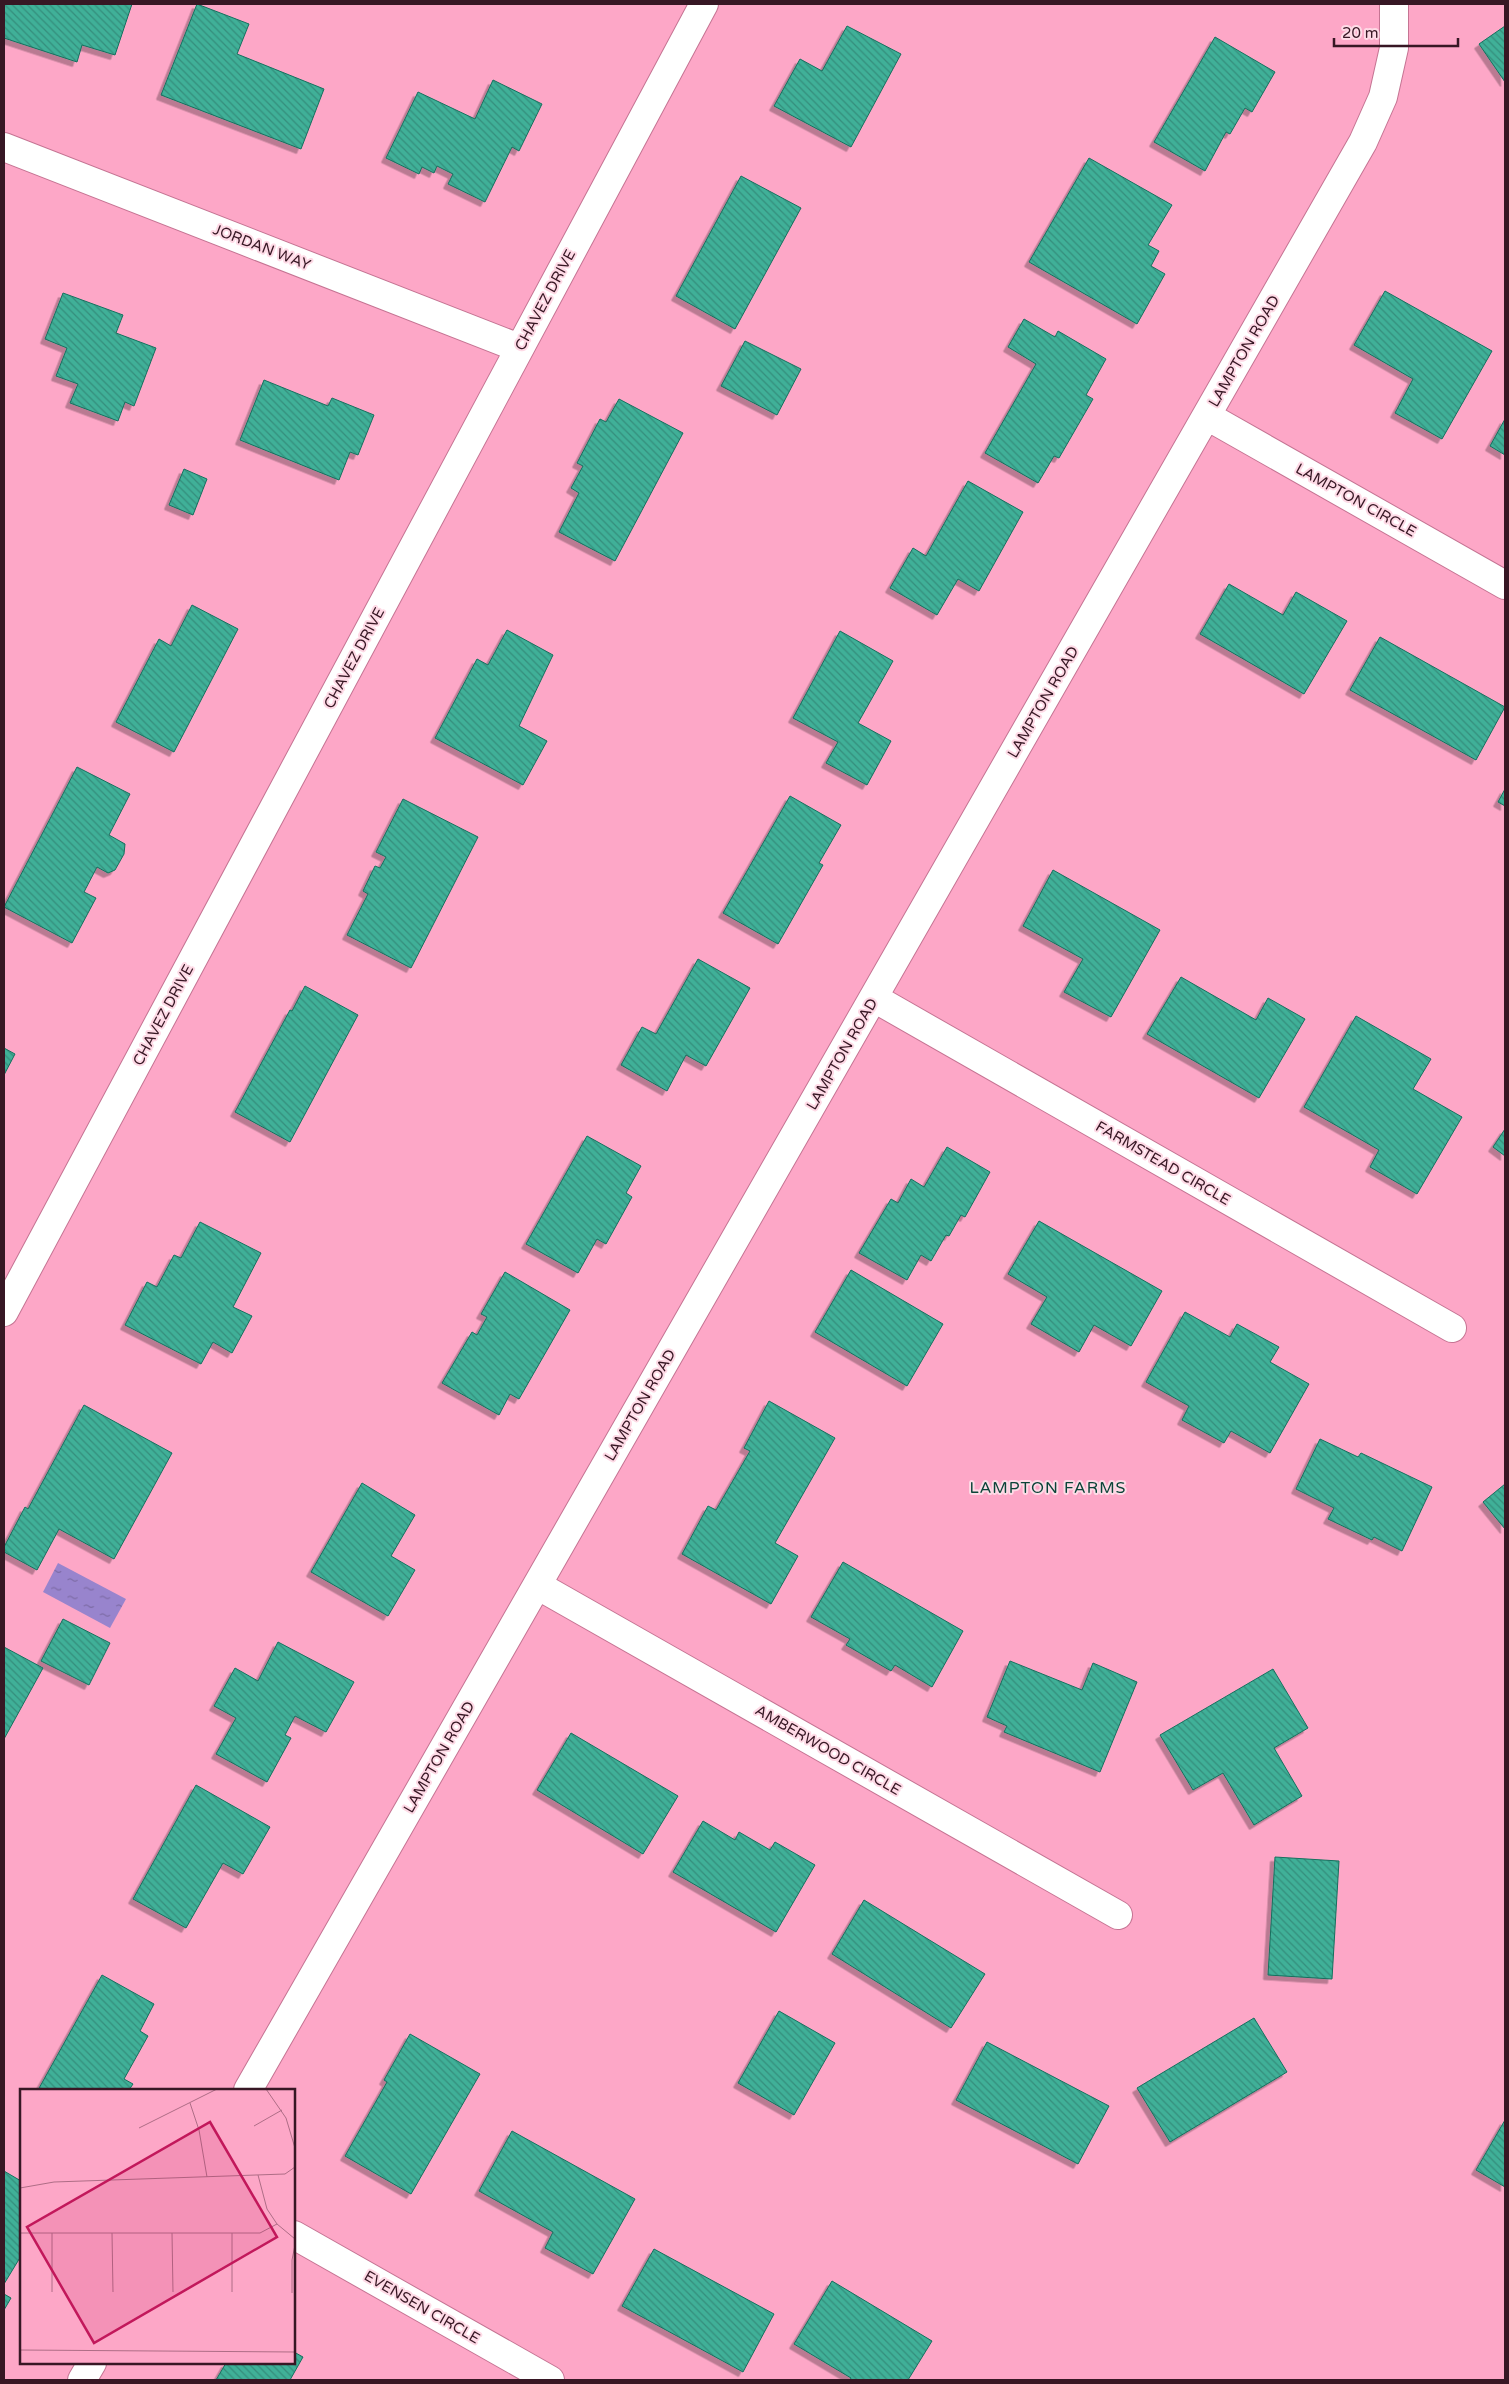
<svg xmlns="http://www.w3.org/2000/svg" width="1509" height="2384" font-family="'Varela Round',sans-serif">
<defs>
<pattern id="water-ripples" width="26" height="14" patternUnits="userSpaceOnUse" patternTransform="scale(1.25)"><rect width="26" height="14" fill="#9884cd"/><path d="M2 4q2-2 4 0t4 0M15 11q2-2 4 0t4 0" fill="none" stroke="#7d6ba6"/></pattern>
<pattern id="building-back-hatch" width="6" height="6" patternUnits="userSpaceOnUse" patternTransform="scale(1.25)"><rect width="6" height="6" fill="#3fb098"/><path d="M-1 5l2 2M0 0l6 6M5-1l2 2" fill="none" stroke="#368e7c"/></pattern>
<filter id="shadow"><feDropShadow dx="-4.5" dy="4.5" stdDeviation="0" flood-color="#0004"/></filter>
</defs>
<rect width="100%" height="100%" fill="#fda7c7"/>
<path fill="url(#water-ripples)" d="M58,1563L126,1599L110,1628L43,1592Z"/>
<path fill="url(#building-back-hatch)" stroke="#14705e" filter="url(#shadow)" d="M4,4H132L115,55L82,45L77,62L4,38Z
M197,4L249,24L237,54L324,89L301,149L161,95Z
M847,26L901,54L851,147L774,106L800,59L822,71Z
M1505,26V82L1479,44Z
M1215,37L1275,72L1252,112L1245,108L1230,134L1226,132L1205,171L1154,142Z
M493,80L542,104L519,151L512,147L485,202L448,184L453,174L437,166L434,173L422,167L419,174L386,158L418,92L475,119Z
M1089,158L1172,205L1148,245L1159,251L1151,266L1165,274L1137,324L1029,262Z
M741,176L801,208L735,329L676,296Z
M1385,291L1492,351L1442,439L1395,413L1413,379L1354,345Z
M63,293L123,315L116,333L156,348L134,406L125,402L118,421L70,403L78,384L56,376L67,348L45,339Z
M1024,319L1055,337L1058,331L1106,359L1086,395L1093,399L1059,458L1054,456L1038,483L985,453L1036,364L1008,347Z
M745,341L801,369L777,415L721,386Z
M264,380L328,406L332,398L374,415L358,455L350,452L339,480L240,440Z
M619,399L683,433L615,561L559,532L579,493L571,488L583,466L577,463L600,419L606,422Z
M1505,419V455L1490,446Z
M184,469L207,479L193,515L169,505Z
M968,481L1023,512L979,591L958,579L937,615L890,588L913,548L926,556Z
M1229,584L1283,615L1296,592L1347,621L1304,694L1200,634Z
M192,605L238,629L174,752L116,722L159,639L171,646Z
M507,630L553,655L519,726L547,741L523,785L435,738L477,659L488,665Z
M840,631L893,661L858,723L891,741L867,785L826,763L838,742L793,718Z
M1380,637L1505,707L1476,760L1350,690Z
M77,767L130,794L109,835L125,844L124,854L115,870L108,873L97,867L84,892L96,898L72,943L4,907Z
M1505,789V806L1498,802Z
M790,796L841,825L819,863L823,865L778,944L723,913Z
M403,799L478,837L411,968L347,935L368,894L363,891L375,866L380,868L386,857L376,852Z
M1053,870L1160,930L1111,1017L1064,992L1083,959L1023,926Z
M698,959L750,988L706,1066L686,1055L667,1091L621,1065L642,1027L656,1034Z
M1181,977L1256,1020L1268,998L1305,1019L1259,1098L1147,1034Z
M305,986L358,1015L290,1142L235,1112L290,1010L292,1011Z
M1356,1016L1431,1059L1413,1089L1462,1117L1417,1194L1370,1167L1379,1150L1304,1107Z
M4,1048L15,1054L4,1075Z
M1505,1129V1156L1493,1147Z
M587,1136L641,1166L626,1193L632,1197L606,1244L597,1239L578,1273L526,1244Z
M947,1147L990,1172L965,1217L961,1215L949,1236L946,1235L931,1261L921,1255L907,1280L859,1253L891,1199L898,1203L911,1179L924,1187Z
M1039,1221L1162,1291L1131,1346L1094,1325L1079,1352L1031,1324L1047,1297L1008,1274Z
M200,1222L261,1253L233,1307L252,1316L232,1353L213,1342L201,1364L125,1325L147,1282L157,1287L174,1255L181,1258Z
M851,1270L943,1324L907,1386L815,1332Z
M505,1272L570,1310L519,1399L510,1394L499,1415L442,1383L472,1332L477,1335L487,1317L481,1314Z
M1185,1312L1230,1337L1237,1324L1279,1347L1270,1362L1309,1384L1270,1453L1231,1431L1224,1443L1182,1420L1189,1406L1146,1382Z
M769,1401L835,1438L775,1543L798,1556L771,1604L682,1554L708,1506L716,1510L750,1451L744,1448Z
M84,1405L172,1453L114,1559L59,1529L37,1570L4,1552V1547L25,1507L28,1509Z
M1320,1439L1358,1457L1361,1453L1432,1487L1402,1551L1374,1537L1372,1540L1328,1519L1334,1508L1296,1489Z
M362,1483L415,1515L391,1556L415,1570L388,1616L311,1572Z
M1505,1484V1529L1483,1502Z
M843,1562L963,1631L932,1687L895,1665L891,1671L846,1645L850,1639L811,1617Z
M63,1619L110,1643L89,1685L41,1661Z
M278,1642L354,1682L326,1732L295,1716L285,1735L291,1738L267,1782L216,1754L236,1718L214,1706L235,1668L258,1681Z
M4,1647L43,1668L4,1739Z
M1010,1661L1082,1690L1093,1663L1137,1682L1100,1772L1004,1732L1007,1726L987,1717Z
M1273,1669L1308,1728L1274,1748L1302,1796L1254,1825L1223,1773L1193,1790L1160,1735Z
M571,1733L678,1796L643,1854L537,1790Z
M196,1785L270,1827L243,1874L223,1863L186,1928L133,1899Z
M703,1821L735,1840L739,1832L770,1850L775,1842L815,1865L776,1932L673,1872Z
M1275,1857L1339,1861L1332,1979L1268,1975Z
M864,1900L985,1974L951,2028L832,1954Z
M102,1975L154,2004L140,2031L148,2036L124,2079L133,2084L129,2090H38Z
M779,2011L835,2043L794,2115L738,2083Z
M1254,2018L1287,2072L1170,2142L1137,2088Z
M410,2034L480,2074L411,2194L345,2156L387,2082L384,2080Z
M987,2042L1109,2106L1078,2164L956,2100Z
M1505,2120V2187L1476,2170Z
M512,2131L635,2199L593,2274L545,2248L553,2232L479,2191Z
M4,2171L21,2181V2256L4,2284Z
M654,2249L774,2314L743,2372L622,2306Z
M832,2281L932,2341L908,2380H850L851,2378L794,2344Z
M4,2294L11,2298L4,2310Z
M294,2352L303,2357L290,2380H216L226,2363H294Z"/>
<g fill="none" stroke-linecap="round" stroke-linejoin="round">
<g stroke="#c57493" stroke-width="30">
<path id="minor" d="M4,147L519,348
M1207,416L1505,585
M874,998L1452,1328
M4,1312L704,4
M537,1585L1118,1915
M248,2090L1363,142L1383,97L1394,48V4
M294,2235L550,2380
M82,2380L92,2363"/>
</g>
<use href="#minor" stroke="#fff" stroke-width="28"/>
</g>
<g text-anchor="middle" stroke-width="4" stroke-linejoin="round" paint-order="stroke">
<g font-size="15" fill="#371724" stroke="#fedae6">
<text transform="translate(262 247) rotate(21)" y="5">JORDAN WAY</text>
<text transform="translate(545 300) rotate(-62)" y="5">CHAVEZ DRIVE</text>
<text transform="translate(1244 351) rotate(-60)" y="5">LAMPTON ROAD</text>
<text transform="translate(1356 500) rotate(29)" y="5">LAMPTON CIRCLE</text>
<text transform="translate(354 658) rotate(-62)" y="5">CHAVEZ DRIVE</text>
<text transform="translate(1043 702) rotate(-60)" y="5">LAMPTON ROAD</text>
<text transform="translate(163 1015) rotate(-62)" y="5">CHAVEZ DRIVE</text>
<text transform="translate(842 1054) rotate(-60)" y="5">LAMPTON ROAD</text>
<text transform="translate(1163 1163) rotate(30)" y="5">FARMSTEAD CIRCLE</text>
<text transform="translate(640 1405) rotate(-60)" y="5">LAMPTON ROAD</text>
<text transform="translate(828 1750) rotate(30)" y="5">AMBERWOOD CIRCLE</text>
<text transform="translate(439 1757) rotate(-60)" y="5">LAMPTON ROAD</text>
<text transform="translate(422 2307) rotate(30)" y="5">EVENSEN CIRCLE</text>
</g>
<g font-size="16" letter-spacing="1" fill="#0a4438" stroke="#fedae6">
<text x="1048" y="1493">LAMPTON FARMS</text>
</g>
</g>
<g transform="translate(20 2089)">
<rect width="275" height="275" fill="#fda7c7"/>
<path fill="none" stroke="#ae6d86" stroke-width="1" d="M246,0L266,29L275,59M170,14L179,41L187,88M234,37L262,21M119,39L197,0M238,86L247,120L257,135L275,150M0,99L34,93L265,85L275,78M0,144H240L257,135M32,144V203M92,144L93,203M152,144L153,203M212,144V203M272,204V171L275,156M0,261L275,263"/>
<path fill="#c2185b" fill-opacity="0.15" stroke="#c2185b" stroke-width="2.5" d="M190,33L257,148L74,254L7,138Z"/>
<rect width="275" height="275" fill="none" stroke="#371724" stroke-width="2.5"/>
</g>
<rect width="1509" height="2384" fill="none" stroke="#371724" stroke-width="10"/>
<path d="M1334 38v8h124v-8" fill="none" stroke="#371724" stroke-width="2.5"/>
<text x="1342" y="38" font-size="15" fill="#371724" stroke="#fedae6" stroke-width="4" paint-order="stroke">20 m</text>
</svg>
